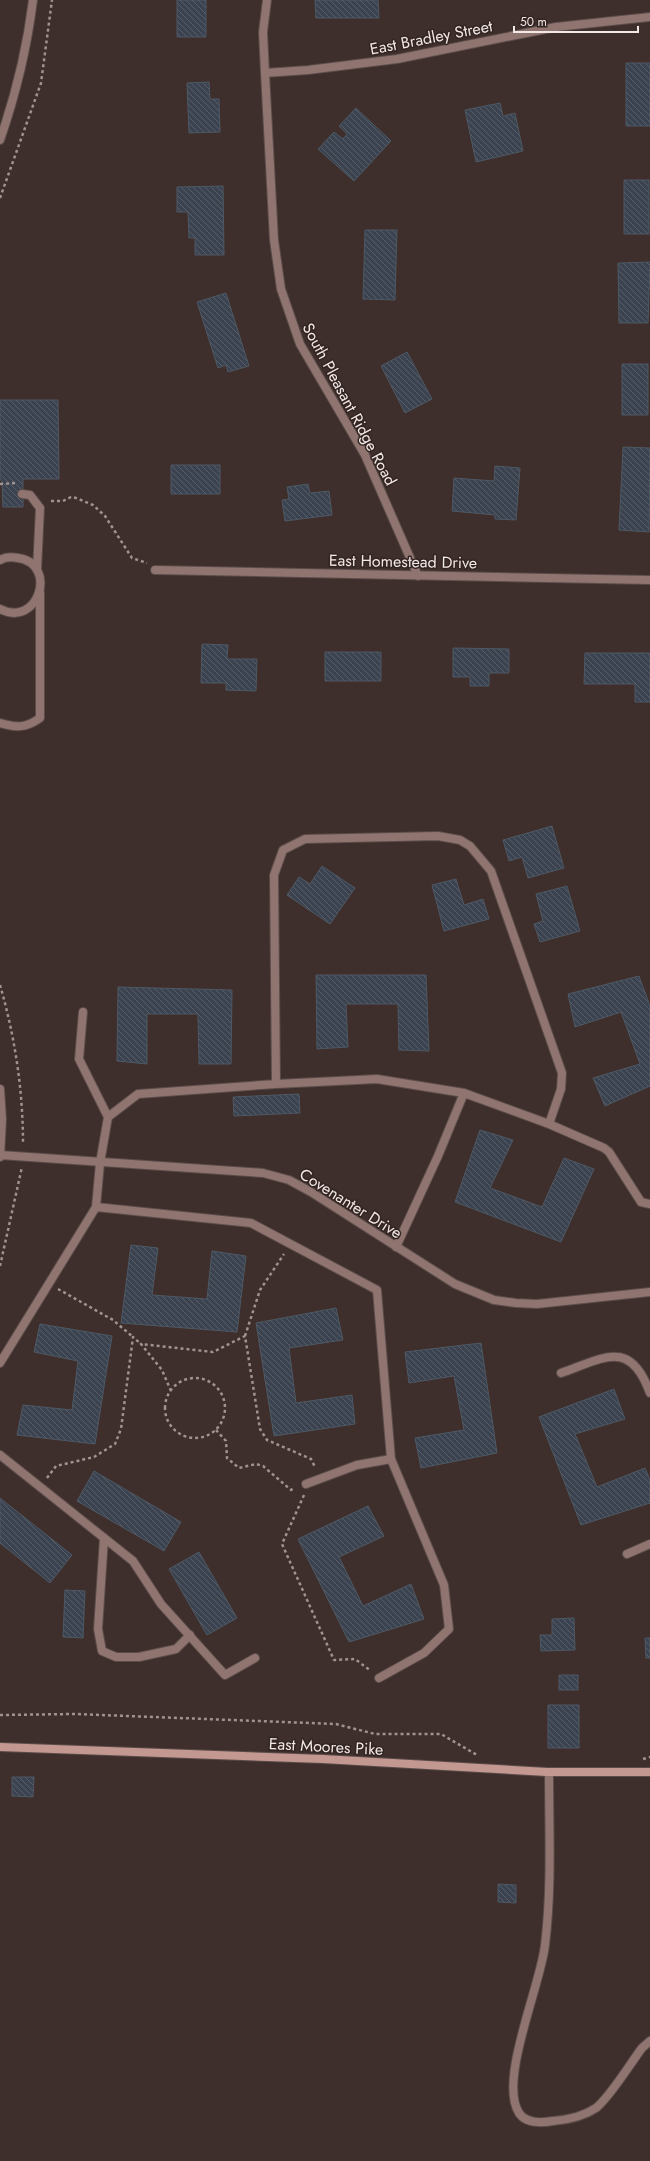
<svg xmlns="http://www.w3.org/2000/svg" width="650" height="2161" font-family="Jost,sans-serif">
<defs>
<pattern id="building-back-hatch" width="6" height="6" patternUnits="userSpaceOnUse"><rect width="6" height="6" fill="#3a434f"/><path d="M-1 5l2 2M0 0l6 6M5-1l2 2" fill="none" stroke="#575e68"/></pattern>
</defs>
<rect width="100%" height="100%" fill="#3e2e2c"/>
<path fill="url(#building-back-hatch)" stroke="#4e5964" d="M177,0H206V37H177Z
M315,0H378L379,18H316Z
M626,63H650V126H626Z
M209,82L210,99H219L220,132L189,133L187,83Z
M500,103L503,116L515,113L523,151L476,162L465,110Z
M356,108L391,141L354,181L318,149L334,132L343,139L347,134L339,126Z
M624,180H649V234H624Z
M223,186L224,255H195V238H189L188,212H177V187Z
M365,230H397L395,300L363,299Z
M650,262L648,323H619L618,263Z
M226,293L249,366L228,372L226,365L218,368L197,302Z
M407,352L432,399L405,413L381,366Z
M622,364H648V415H622Z
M0,400H58L59,479H23V507H3L2,480H0Z
M623,447L650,448L649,532L619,530Z
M171,465H220V494H171Z
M495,466L520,468L516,520L495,519V515L452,511L454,478L494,481Z
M308,484L310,493L329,491L332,515L285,521L282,500L289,499L287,487Z
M202,644L228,645L227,659H257L256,691L226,690V683H201Z
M453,648L509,649V673H489V686H470V677H453Z
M325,652H381V681H325Z
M585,653H650V702H635V684H584Z
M552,826L564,868L528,878L522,857L509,861L503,840Z
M322,866L355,888L330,924L287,895L299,877L310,884Z
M456,879L464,905L483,899L489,919L444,931L432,885Z
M567,886L580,931L540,942L534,924L543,921L536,894Z
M316,975H426L429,1051L399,1050L398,1004H346L348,1047L317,1049Z
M639,976L650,1006V1086L605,1106L593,1078L640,1064L621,1012L575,1027L568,994Z
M118,987L232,990L231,1064H199L198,1014H147V1064L117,1061Z
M299,1094L300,1113L234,1116L233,1097Z
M480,1130L513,1140L490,1188L542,1207L564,1158L594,1169L561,1242L455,1202Z
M131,1245L158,1248L152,1295L207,1299L212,1251L246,1256L237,1332L121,1323Z
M336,1308L343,1340L289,1348L296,1403L352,1395L355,1424L274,1436L256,1323Z
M40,1324L112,1336L95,1444L17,1435L23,1405L72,1410L78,1361L34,1352Z
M481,1343L497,1453L421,1468L415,1438L464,1430L454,1376L409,1383L405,1352Z
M614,1389L625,1419L575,1434L597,1487L645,1468L650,1480V1503L581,1525L539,1417Z
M94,1471L181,1522L164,1551L77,1501Z
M0,1498L72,1555L50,1583L0,1543Z
M368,1506L384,1536L339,1557L363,1606L411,1584L424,1619L349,1642L298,1539Z
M199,1552L237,1618L207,1635L169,1569Z
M65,1590L85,1591L83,1638L63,1637Z
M574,1618L575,1650L541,1651L540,1635H552V1619Z
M645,1638H650V1658H646Z
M559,1675H578V1690H559Z
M548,1705H579V1748H548Z
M12,1777H34L33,1797L12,1796Z
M498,1884L516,1885V1903L498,1902Z"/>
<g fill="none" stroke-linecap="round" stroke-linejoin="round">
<g stroke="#5b4c4a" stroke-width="10">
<path id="service" d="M22,494L30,495L40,508L37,570
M0,560C5,557 12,557 18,558C59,564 38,629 0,609
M0,723C17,728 26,728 40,718V592
M83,1012L79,1059L108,1117L100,1163L96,1207
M276,1084L274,875L283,850L305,839L438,836L460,840L470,846L491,871L562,1073L561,1089L549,1124L464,1093
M108,1117L138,1094L276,1084L377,1079L464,1093L438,1156L396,1247
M549,1124L604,1148L609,1152L641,1202L650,1204
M0,1363L96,1207L251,1223L377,1290L391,1459L444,1585L449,1629L424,1653L379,1678
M561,1373C604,1358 630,1338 650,1393
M0,1455L133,1561L161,1604L225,1675L255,1658
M306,1484L357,1465L391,1459
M104,1538L98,1629L102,1651L116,1657H139L176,1649L190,1635
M627,1554L650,1544
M549,1772C549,1830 552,1888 545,1945C541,1984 498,2081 519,2113C526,2124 541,2123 553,2121C566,2120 584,2116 596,2108C610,2097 630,2064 642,2048L650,2041"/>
</g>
<g stroke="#5b4c4a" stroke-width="10">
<path id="minor" d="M267,0L263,32L265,73L274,240L281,289L300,344L365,455L418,576
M265,73L308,70L397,59L556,27L650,17
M155,570L650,580
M0,1155L263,1173L289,1180L311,1192L455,1284L494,1300L516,1303L537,1304L650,1292"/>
</g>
<g stroke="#5b4c4a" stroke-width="10">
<path id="tertiary" d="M0,140C16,94 27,48 33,0
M0,1089L2,1119L0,1157"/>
</g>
<g stroke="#5b4c4a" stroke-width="10">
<path id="secondary" d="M0,1747L323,1759L547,1772H650"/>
</g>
<path stroke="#9f9391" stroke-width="2.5" stroke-dasharray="3 3" stroke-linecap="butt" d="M0,198L41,83L52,0
M0,484L16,483
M51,501H63L71,497L76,498L93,505L105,516L132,558L147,563
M0,985C15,1037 23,1090 23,1144
M0,1266L22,1167
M58,1289L113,1320L133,1337
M245,1336L260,1290L284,1254
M165 1408a30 30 0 1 1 60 0a30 30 0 1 1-60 0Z
M171,1391L162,1370L141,1344L213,1352L245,1336L260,1429L267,1440L311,1459L315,1467
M216,1430L226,1441L227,1458L239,1468L256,1464L263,1466L291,1490L295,1488
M47,1478L56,1466L94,1457L115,1444L121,1429L133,1337L141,1344
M304,1495L282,1544L334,1660L355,1659L371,1671
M0,1715L75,1714L336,1724L375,1734H441L477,1755
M643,1759L650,1757"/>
<use href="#service" stroke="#8f7470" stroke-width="8"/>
<use href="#minor" stroke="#8f7470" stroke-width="8"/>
<use href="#tertiary" stroke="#8f7470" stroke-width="8"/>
<use href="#secondary" stroke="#c39891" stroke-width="8"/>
</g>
<g text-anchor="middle" stroke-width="3" stroke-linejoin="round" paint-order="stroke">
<g font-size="16" fill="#f2e8e6" stroke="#332522">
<text transform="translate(431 37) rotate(-11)" y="6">East Bradley Street</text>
<text transform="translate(350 404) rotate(62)" y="6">South Pleasant Ridge Road</text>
<text transform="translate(403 561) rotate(1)" y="6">East Homestead Drive</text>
<text transform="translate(351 1203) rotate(32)" y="6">Covenanter Drive</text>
<text transform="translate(326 1746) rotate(3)" y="6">East Moores Pike</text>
</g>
</g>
<path d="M514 26v6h124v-6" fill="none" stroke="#f2e8e6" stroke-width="2"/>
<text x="520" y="26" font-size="12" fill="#f2e8e6" stroke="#332522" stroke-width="3" paint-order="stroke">50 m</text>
</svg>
